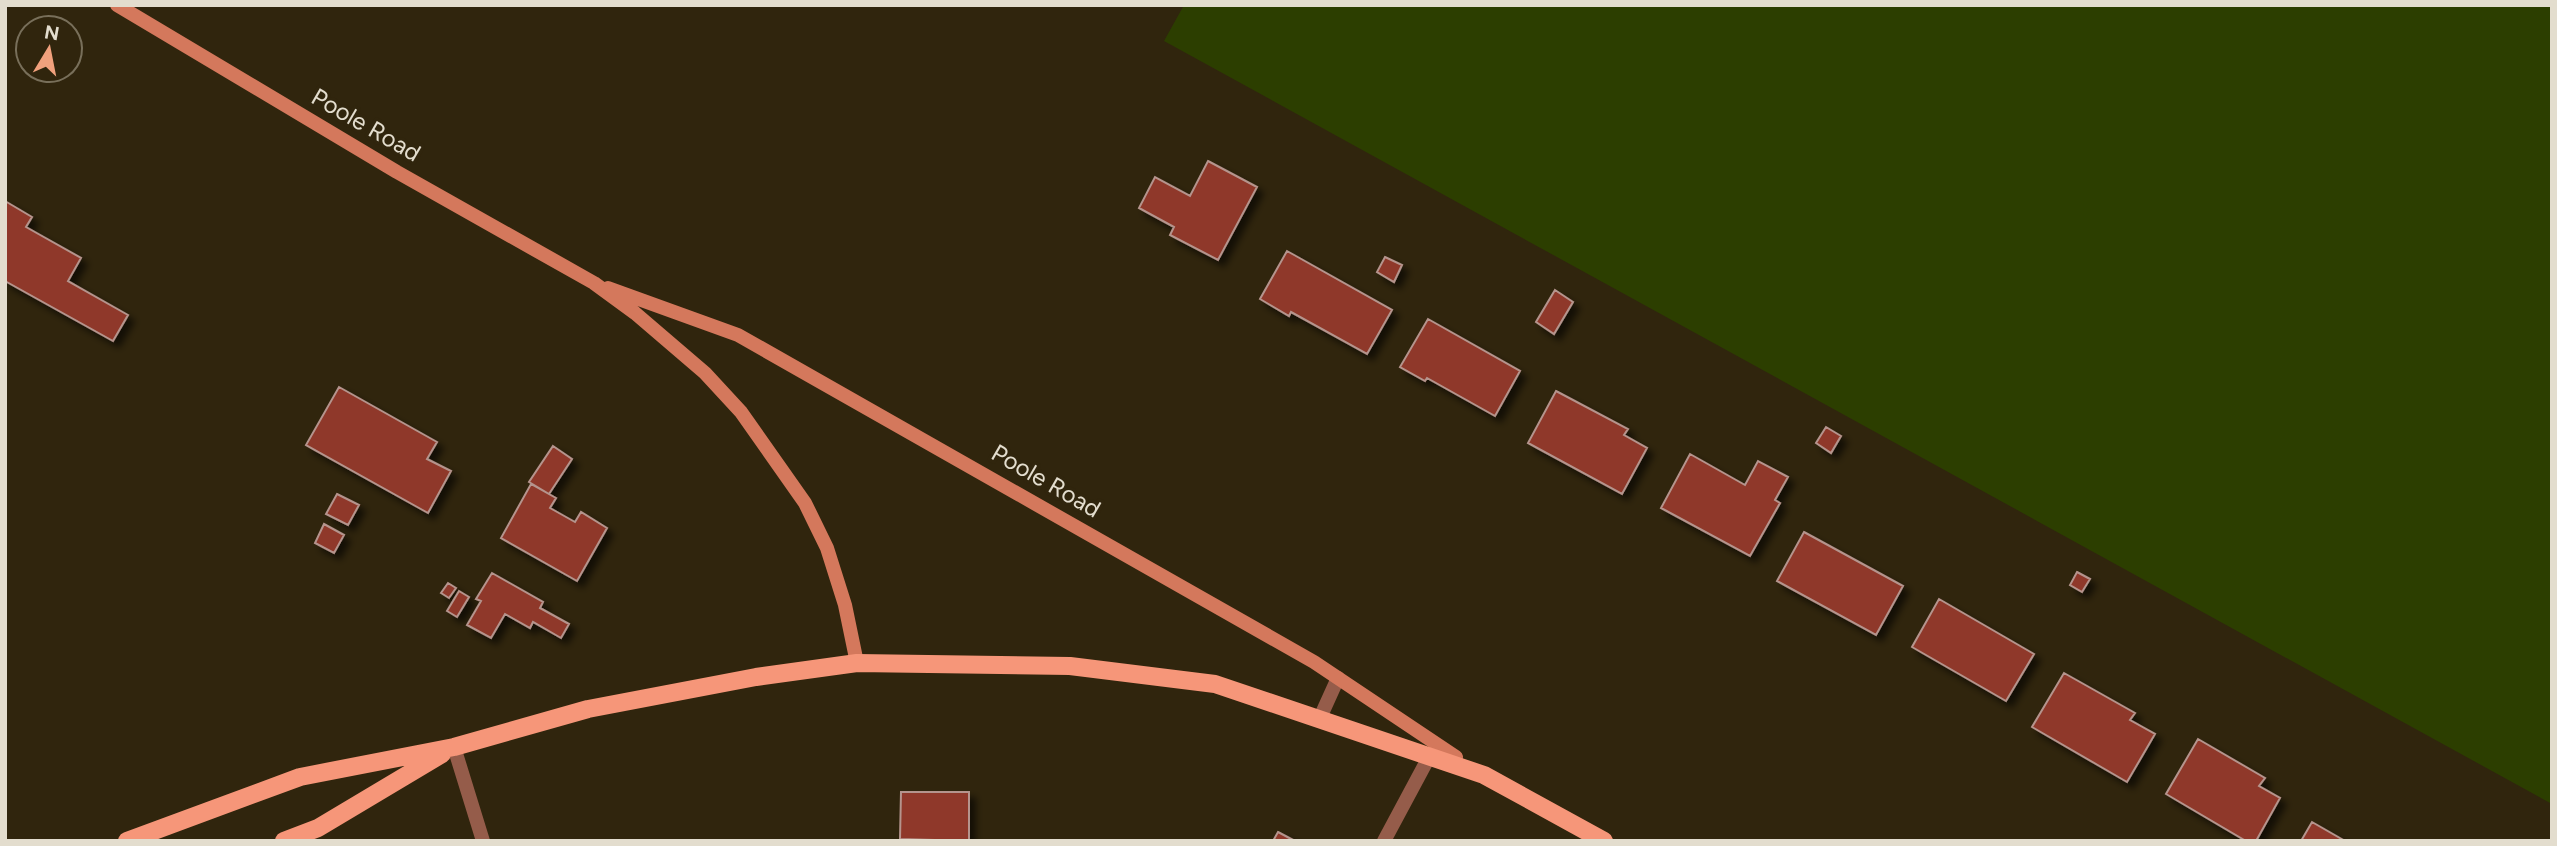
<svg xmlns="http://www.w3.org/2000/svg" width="2557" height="846" font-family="Figtree,sans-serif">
<defs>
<filter id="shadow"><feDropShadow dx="6" dy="6" stdDeviation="3.5" flood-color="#0009"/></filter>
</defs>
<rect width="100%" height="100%" fill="#30250d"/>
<path fill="#2c3e00" d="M1184,5H2552V804L1164,41Z"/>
<path fill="#8f3929" stroke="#b5948d" stroke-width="2" filter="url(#shadow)" d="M1208,161L1257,187L1218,260L1170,235L1174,227L1139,208L1155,177L1190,196Z
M5,201L32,217L26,227L81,258L68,281L128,315L113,341L5,281Z
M1287,251L1392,310L1367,354L1291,312L1289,316L1260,299Z
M1385,257L1402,265L1394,282L1377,272Z
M1555,290L1573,302L1554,334L1536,322Z
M1428,319L1520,371L1495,416L1427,378L1425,381L1400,367Z
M339,387L437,442L427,459L451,471L428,513L306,445Z
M1556,391L1628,429L1624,435L1647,448L1622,494L1528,443Z
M1826,427L1841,436L1831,453L1816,443Z
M553,446L572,459L549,494L529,482Z
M1690,454L1745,485L1758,461L1788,477L1775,500L1780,503L1750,556L1661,508Z
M531,484L556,498L550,508L575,522L581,512L607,528L577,581L501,538Z
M337,494L359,505L348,525L326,514Z
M324,524L344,535L334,553L315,543Z
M1804,532L1903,586L1876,635L1777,581Z
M2077,572L2090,579L2082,592L2070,585Z
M492,573L543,602L540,608L569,624L561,638L533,622L530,628L505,614L491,638L467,625L481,601L476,599Z
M448,583L456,588L449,598L441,593Z
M459,591L469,597L457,617L447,611Z
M1939,599L2034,654L2006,701L1912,647Z
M2064,673L2135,713L2130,720L2155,734L2127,782L2032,727Z
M2198,739L2265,778L2259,786L2280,798L2256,841H2246L2166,794Z
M901,792H969V841L900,839Z
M2312,822L2345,841H2301Z
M1278,832L1295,841H1273Z"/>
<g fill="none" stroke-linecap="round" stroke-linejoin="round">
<path stroke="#955c4a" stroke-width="14" d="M1319,720L1338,678
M1384,841L1429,757"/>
<path stroke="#955c4a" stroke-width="14" d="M454,747L483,841"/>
<path stroke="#d4785c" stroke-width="14" d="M117,5L397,172L594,283L635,313L705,373L741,412L805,503L827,548L845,605L857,663
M608,288L738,335L1314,662L1456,757"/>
<path stroke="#f69679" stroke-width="18" d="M127,841L300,777L454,747L588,709L756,677L857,663L1070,666L1215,684L1484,775L1604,841
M284,841L318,828L442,754"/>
</g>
<g text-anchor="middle" stroke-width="7" stroke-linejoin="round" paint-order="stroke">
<g font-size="24" fill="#e3ddce" stroke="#30250d">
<text transform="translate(366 125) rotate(30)" y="8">Poole Road</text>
<text transform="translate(1046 481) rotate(30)" y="8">Poole Road</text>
</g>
</g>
<rect width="2557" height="846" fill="none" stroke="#e3ddce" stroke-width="14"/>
<g transform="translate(49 49) rotate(10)"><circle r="33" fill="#30250d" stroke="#786f5a" stroke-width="2"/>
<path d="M0-5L12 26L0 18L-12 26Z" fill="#f1a17d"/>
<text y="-10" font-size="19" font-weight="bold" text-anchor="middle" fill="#e3ddce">N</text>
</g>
</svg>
